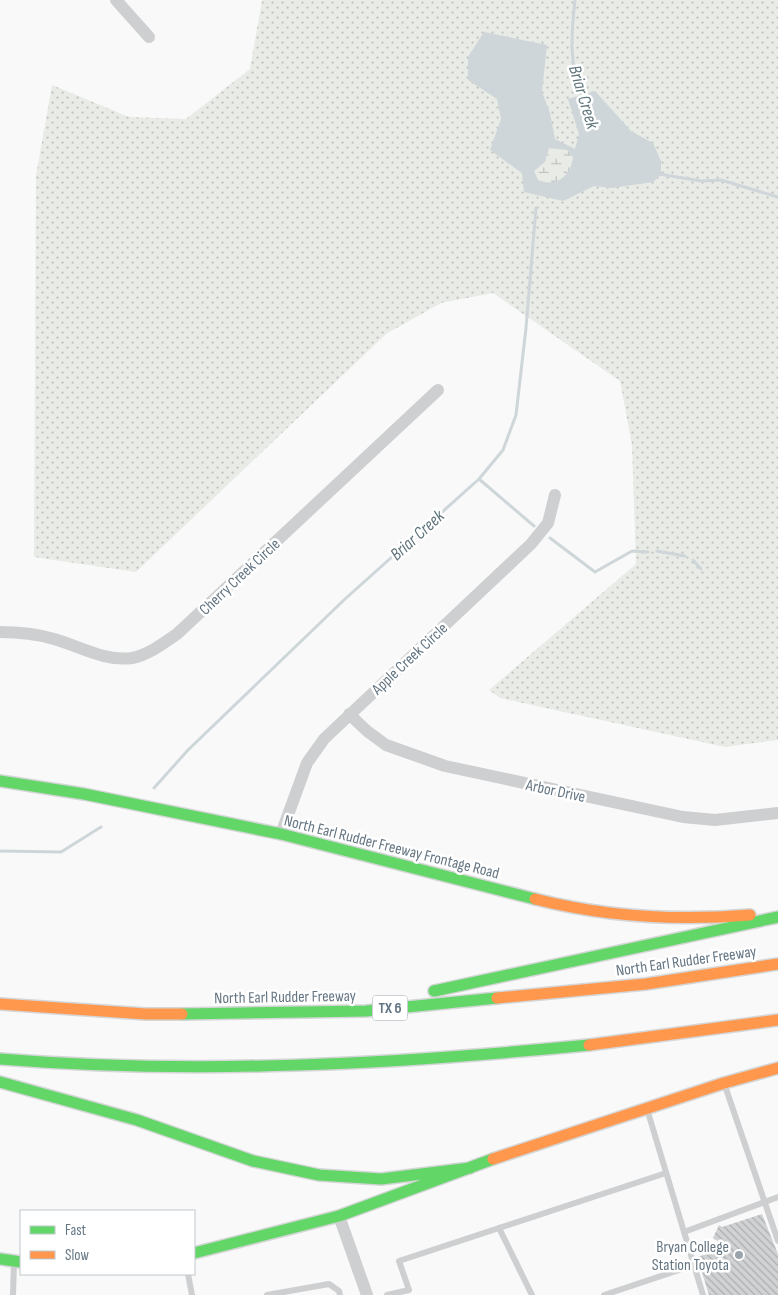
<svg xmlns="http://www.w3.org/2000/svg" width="778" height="1295" font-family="'Sofia Sans Condensed',sans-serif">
<defs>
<pattern id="grass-dots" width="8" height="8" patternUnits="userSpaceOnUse" patternTransform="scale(1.25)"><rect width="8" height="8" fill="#e8ebe6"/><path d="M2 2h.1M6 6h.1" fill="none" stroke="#c0c3c0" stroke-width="1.8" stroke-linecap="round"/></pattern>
<pattern id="wetland-marsh" width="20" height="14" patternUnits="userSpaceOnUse" patternTransform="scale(1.25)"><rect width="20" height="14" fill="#e8ebe6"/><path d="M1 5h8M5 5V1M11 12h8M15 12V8" fill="none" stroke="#c0c3c0"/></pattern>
<pattern id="building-back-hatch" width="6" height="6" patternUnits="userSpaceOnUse" patternTransform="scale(1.25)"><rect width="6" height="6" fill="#d0d2d3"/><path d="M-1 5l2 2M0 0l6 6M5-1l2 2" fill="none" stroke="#acafb1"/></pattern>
</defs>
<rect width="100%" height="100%" fill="#f9f9f9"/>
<path fill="url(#grass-dots)" d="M262,0H778V740L725,747L500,698L489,690L636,564L632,445L620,381L493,293L441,303L386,334L136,572L34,557L36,176L52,85L129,117L186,119L250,69Z"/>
<path fill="url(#wetland-marsh)" d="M548,148L567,150L573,157C571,176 556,188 538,180L534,171L545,162Z"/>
<path fill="#ced6d9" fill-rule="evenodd" d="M484,32L547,45L542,92L550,113L555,139L575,149L579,134L568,99L595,91L631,131L653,143L661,161V175L653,182L612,188L594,186L563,201L524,192L522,173L490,150L501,119L497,99L468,80V57ZM549,148L567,150L573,157C571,176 556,188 538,180L534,171L545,162Z"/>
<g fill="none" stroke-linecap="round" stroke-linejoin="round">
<path stroke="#ced6d9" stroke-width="3" d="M575,0C571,36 569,63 582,97
M659,174L701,181L721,180L778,197
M479,479L534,526
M550,538L595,572L632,551L648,552
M657,551L685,556
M693,560L701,569
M154,788L188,750L345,599L479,479L503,450L516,415L526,328L536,208
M0,851L61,852L101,827"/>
</g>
<path fill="url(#building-back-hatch)" d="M762,1214L778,1254V1295H709L697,1257L727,1247L713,1238L719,1225L722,1227Z"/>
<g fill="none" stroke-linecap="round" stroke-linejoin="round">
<g stroke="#d5d6d7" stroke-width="14">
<path id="fast" d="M0,781L84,794L281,834L535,899
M434,991L778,917
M182,1014L366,1011L497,998
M0,1059C196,1075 393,1064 589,1045
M0,1082L137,1120L253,1161L319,1175L381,1179L470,1168
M194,1253L339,1216L493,1159
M0,1259L21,1262"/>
</g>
<g stroke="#d5d6d7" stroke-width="14">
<path id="slow" d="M535,899C606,917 678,921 750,915
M497,998L646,984L778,964
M0,1004L146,1014H182
M589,1045L778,1020
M493,1159L724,1083L778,1068"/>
</g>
<path stroke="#cecfd0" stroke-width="6" d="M724,1083L778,1241
M647,1109L703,1295
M499,1228L532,1295
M684,1232L778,1197
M188,1274L192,1295
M13,1295L14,1263
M267,1295L329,1284L339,1291L340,1295
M387,1295L409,1290L399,1261L666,1173
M604,1295L694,1265"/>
<path stroke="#cecfd0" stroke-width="12" d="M116,0L149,37
M0,632C18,632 37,634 54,639C79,646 106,662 132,658C148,655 164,643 177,634L438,390
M349,714L367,731L386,745L445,766L683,817L715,820L778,813
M281,834L307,763L324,739L531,544L548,523L555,495
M339,1216L367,1295"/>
<use href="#fast" stroke="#63d668" stroke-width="11"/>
<use href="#slow" stroke="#ff974d" stroke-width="11"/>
</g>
<circle fill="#99a4ac" stroke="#fff" stroke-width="2" cx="739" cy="1255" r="5"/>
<g text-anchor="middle" stroke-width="5" stroke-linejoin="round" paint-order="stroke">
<rect fill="#fff" stroke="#939fa8" stroke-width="1" x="372.5" y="995.5" width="35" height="25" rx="4"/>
<g font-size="15" font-weight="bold" fill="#657683">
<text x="390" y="1013">TX 6</text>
</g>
<g font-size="16" fill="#657683" stroke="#fff">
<text transform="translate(239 576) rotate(-43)" y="6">Cherry Creek Circle</text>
<text transform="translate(409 658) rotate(-43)" y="6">Apple Creek Circle</text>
<text transform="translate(556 790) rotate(12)" y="6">Arbor Drive</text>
<text transform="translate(392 846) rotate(14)" y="6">North Earl Rudder Freeway Frontage Road</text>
<text transform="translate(686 960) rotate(-8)" y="6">North Earl Rudder Freeway</text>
<text transform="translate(285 996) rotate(-1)" y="6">North Earl Rudder Freeway</text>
</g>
<g font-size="16" fill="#657683" stroke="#fff" text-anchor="end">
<text x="729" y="1252">Bryan College<tspan x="729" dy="18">Station Toyota</tspan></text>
</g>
<g font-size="18" font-style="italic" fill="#60757c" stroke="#fff">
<text transform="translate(584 97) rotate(73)" y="6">Briar Creek</text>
<text transform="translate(417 535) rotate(-42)" y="6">Briar Creek</text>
</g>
</g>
<rect x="20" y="1210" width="175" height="65" fill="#ffffff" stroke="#c1c8cd"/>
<rect x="30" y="1226" width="25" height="8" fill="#63d668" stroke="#c1c8cd"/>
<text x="65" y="1235" font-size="15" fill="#657683">Fast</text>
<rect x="30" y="1251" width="25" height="8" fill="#ff974d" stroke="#c1c8cd"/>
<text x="65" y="1260" font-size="15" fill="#657683">Slow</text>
</svg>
